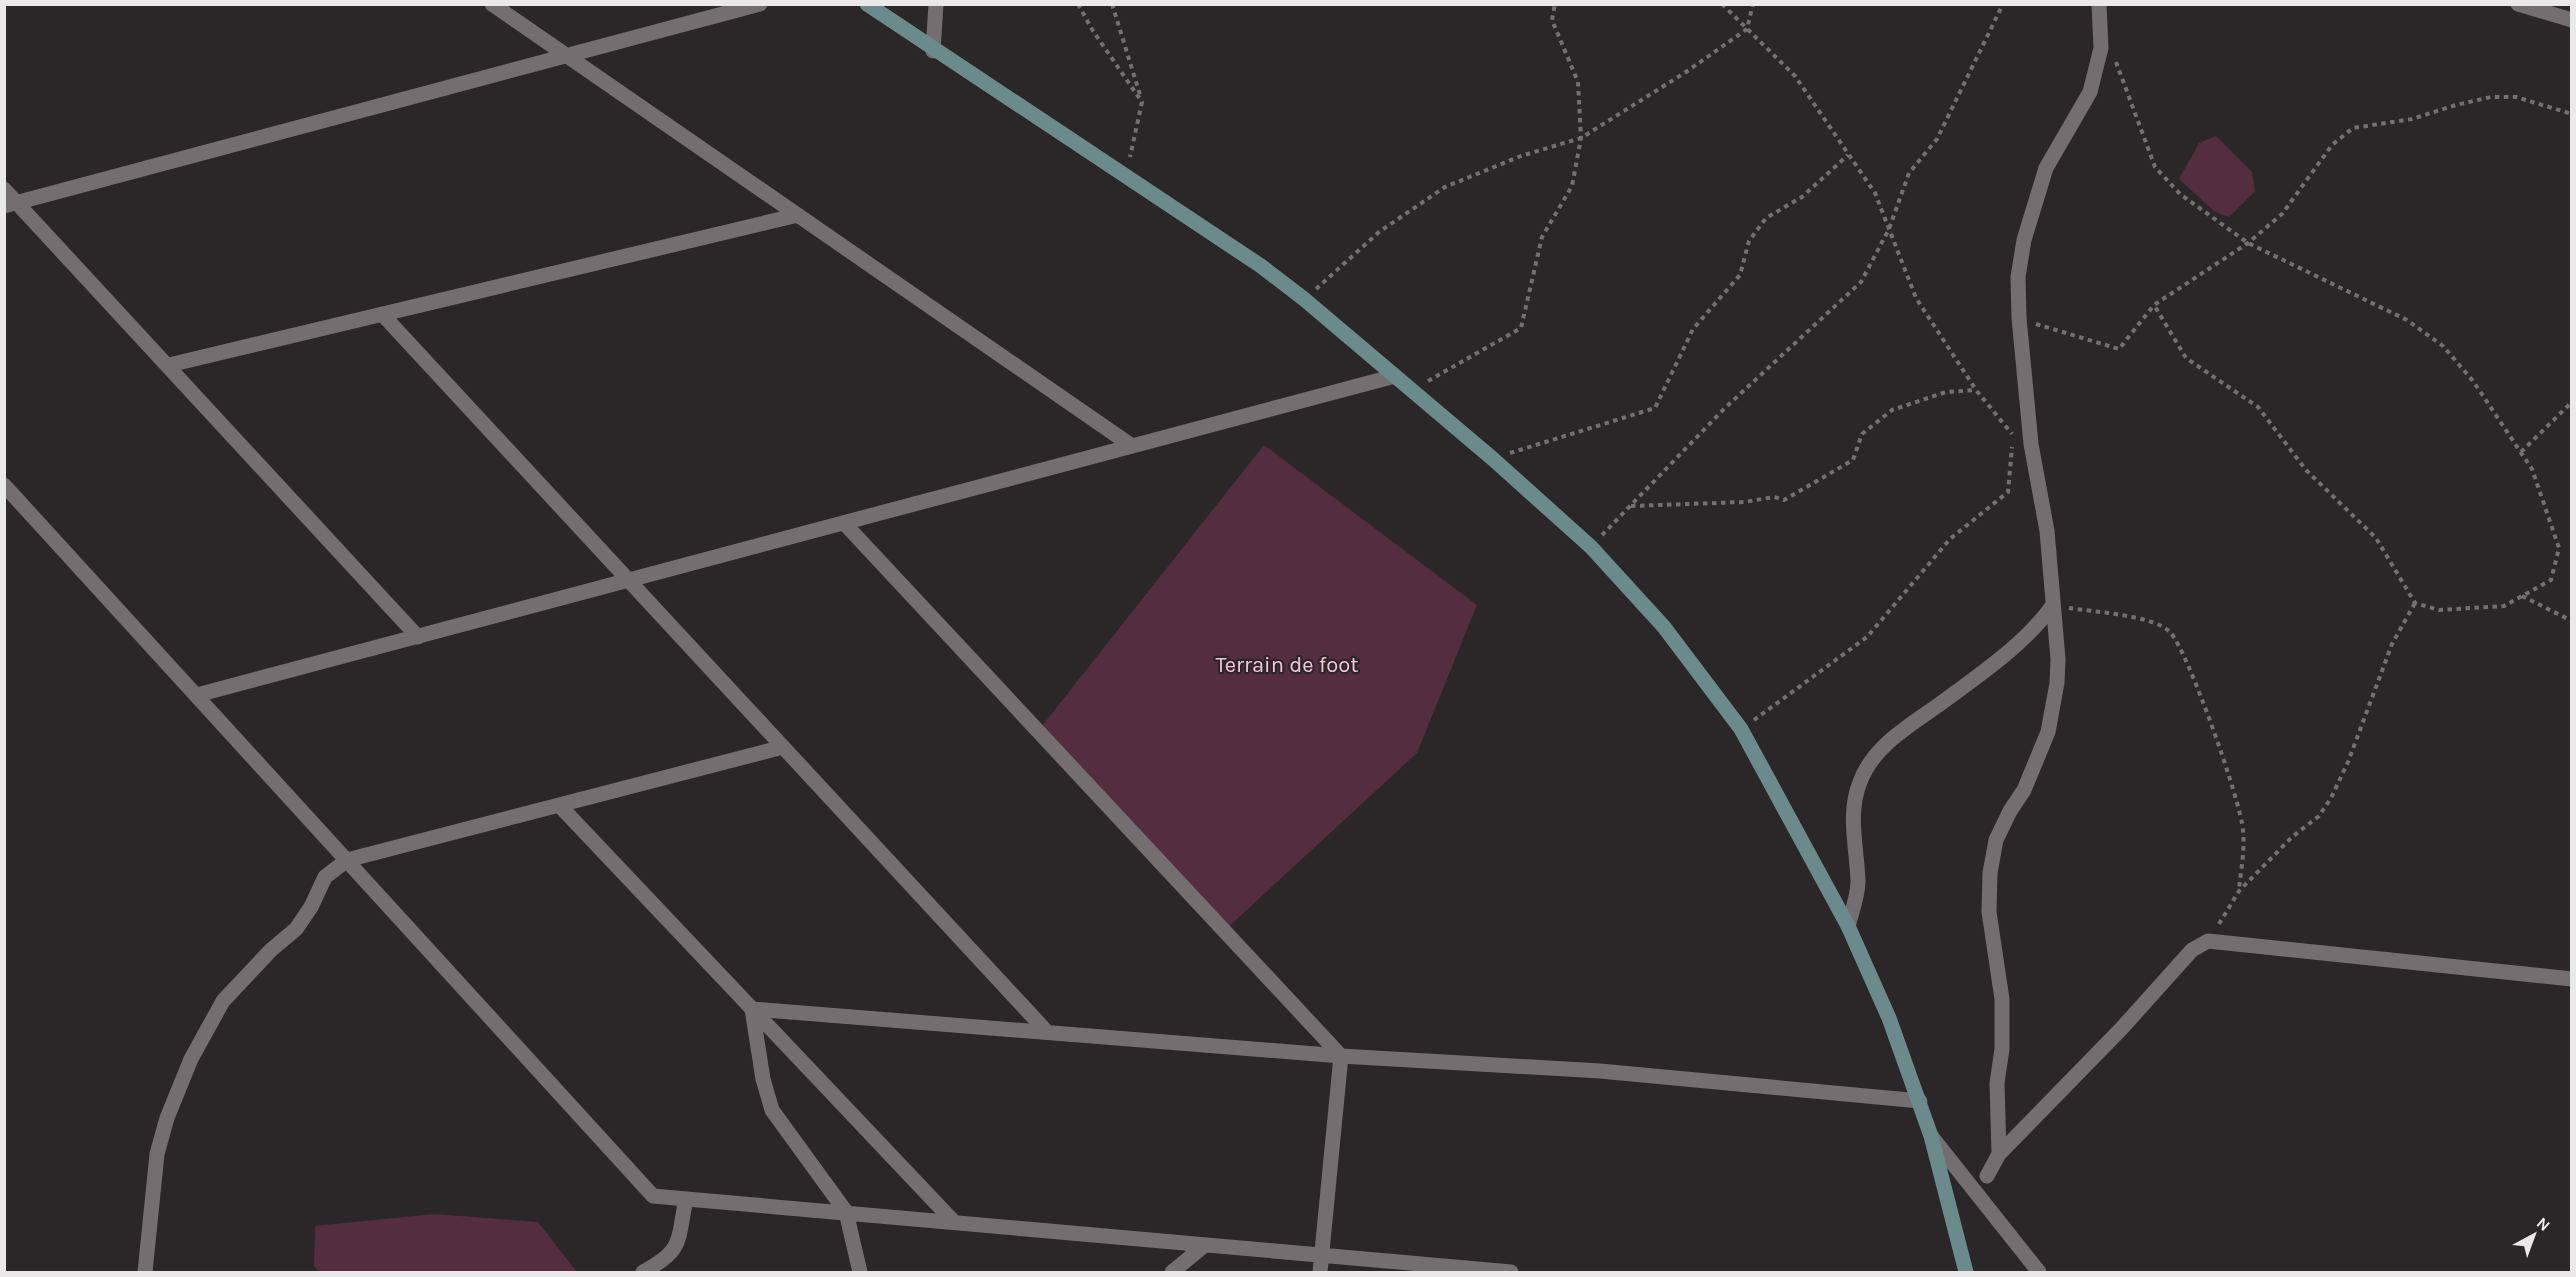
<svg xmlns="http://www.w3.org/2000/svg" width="2576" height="1277" font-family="Karla,sans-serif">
<rect width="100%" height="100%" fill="#2b2628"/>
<path fill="#542d40" d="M2216,136L2252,172L2255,191L2229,217L2215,212L2179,179L2199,143Z
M1264,445L1477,605L1417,753L1224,931L1038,731Z
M434,1214L538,1222L577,1272H319L314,1266L315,1226Z"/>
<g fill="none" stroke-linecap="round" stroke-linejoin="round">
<path stroke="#747072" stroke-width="4" stroke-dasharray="4.5 4.5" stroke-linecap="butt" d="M1078,4L1093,31L1142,102L1130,157
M1112,4L1141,98
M1722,4L1795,76L1875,193L1916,298L1976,390L2012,434
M2116,62L2155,167L2180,194L2248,243L2407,320L2443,346L2473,381L2532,469L2559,548L2551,580L2504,606L2439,610L2415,603L2376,538L2306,470L2258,407L2186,358L2154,305
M1316,289L1379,232L1445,187L1521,156L1581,138L1686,72L1747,29L1753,4
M2036,324L2119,349L2154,305L2248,243L2282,214L2332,145L2353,128L2412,119L2456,105L2491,97H2516L2572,114
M1428,381L1521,328L1542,237L1572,186L1581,138L1578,82L1552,20L1555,4
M2521,452L2572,402
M1510,453L1655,408L1693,329L1740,275L1749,241L1766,218L1802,197L1848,155
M1631,506L1744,502L1774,497L1784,500L1853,460L1862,434L1892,410L1946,392L1976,390
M1602,535L1725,408L1861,282L1889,229L1909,173L1937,139L2003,4
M2522,596L2572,621
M2069,608C2094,612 2153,615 2170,632C2188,651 2241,802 2243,830C2245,849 2241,870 2239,889
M1754,720L1867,637L1950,539L2008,492L2012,447
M2219,924L2239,891L2292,837L2319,816L2331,798L2348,762L2392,644L2415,603"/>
<path stroke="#746e71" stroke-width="15" d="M492,4L1132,446
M2518,4L2572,20
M933,51L936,4
M4,189L418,637
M4,206L760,4
M382,314L1047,1032
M169,365L798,215
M4,485L653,1196L1511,1272
M844,523L1341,1056L1320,1272
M197,695L1395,376
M559,805L953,1221
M1848,926C1852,911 1858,896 1858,881C1857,848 1847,814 1860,782C1874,744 1913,724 1944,701C1982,673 2026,643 2053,605
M1931,1136L2039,1272
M1999,1154L2122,1028L2192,950L2208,941L2572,979
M1987,1176L1999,1154L1997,1083L2002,1049V999L1989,912L1990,873L1996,840L2010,811L2024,790L2048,732L2057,683L2058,659L2047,531L2031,444L2019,318L2018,277L2024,240L2046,168L2090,92L2101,48L2099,4
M145,1272L157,1154L167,1118L191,1059L223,1001L271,950L296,929L311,907L325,877L347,860L783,747
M643,1272C684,1250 677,1242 686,1199
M860,1272L846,1212L772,1110L763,1079L752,1009L1341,1056L1600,1071L1920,1101
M1172,1272L1205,1245"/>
<path stroke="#6b8a8c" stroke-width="15" d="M867,4L1261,266L1304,299L1493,459L1591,547L1664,627L1741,729L1848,926L1889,1018L1931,1136L1966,1272"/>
</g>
<g text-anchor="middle" stroke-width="4.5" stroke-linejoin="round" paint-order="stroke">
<g font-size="22" fill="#f7c3d9" stroke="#2b2628">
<text x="1287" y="672">Terrain de foot</text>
</g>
</g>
<rect width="2576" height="1277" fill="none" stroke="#ebe8e9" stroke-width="12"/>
<g transform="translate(2534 1235) rotate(41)" stroke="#2b2628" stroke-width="4.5" paint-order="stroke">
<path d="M0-4.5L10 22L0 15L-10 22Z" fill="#ebe8e9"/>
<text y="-9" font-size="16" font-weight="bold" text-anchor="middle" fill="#ebe8e9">N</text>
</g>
</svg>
